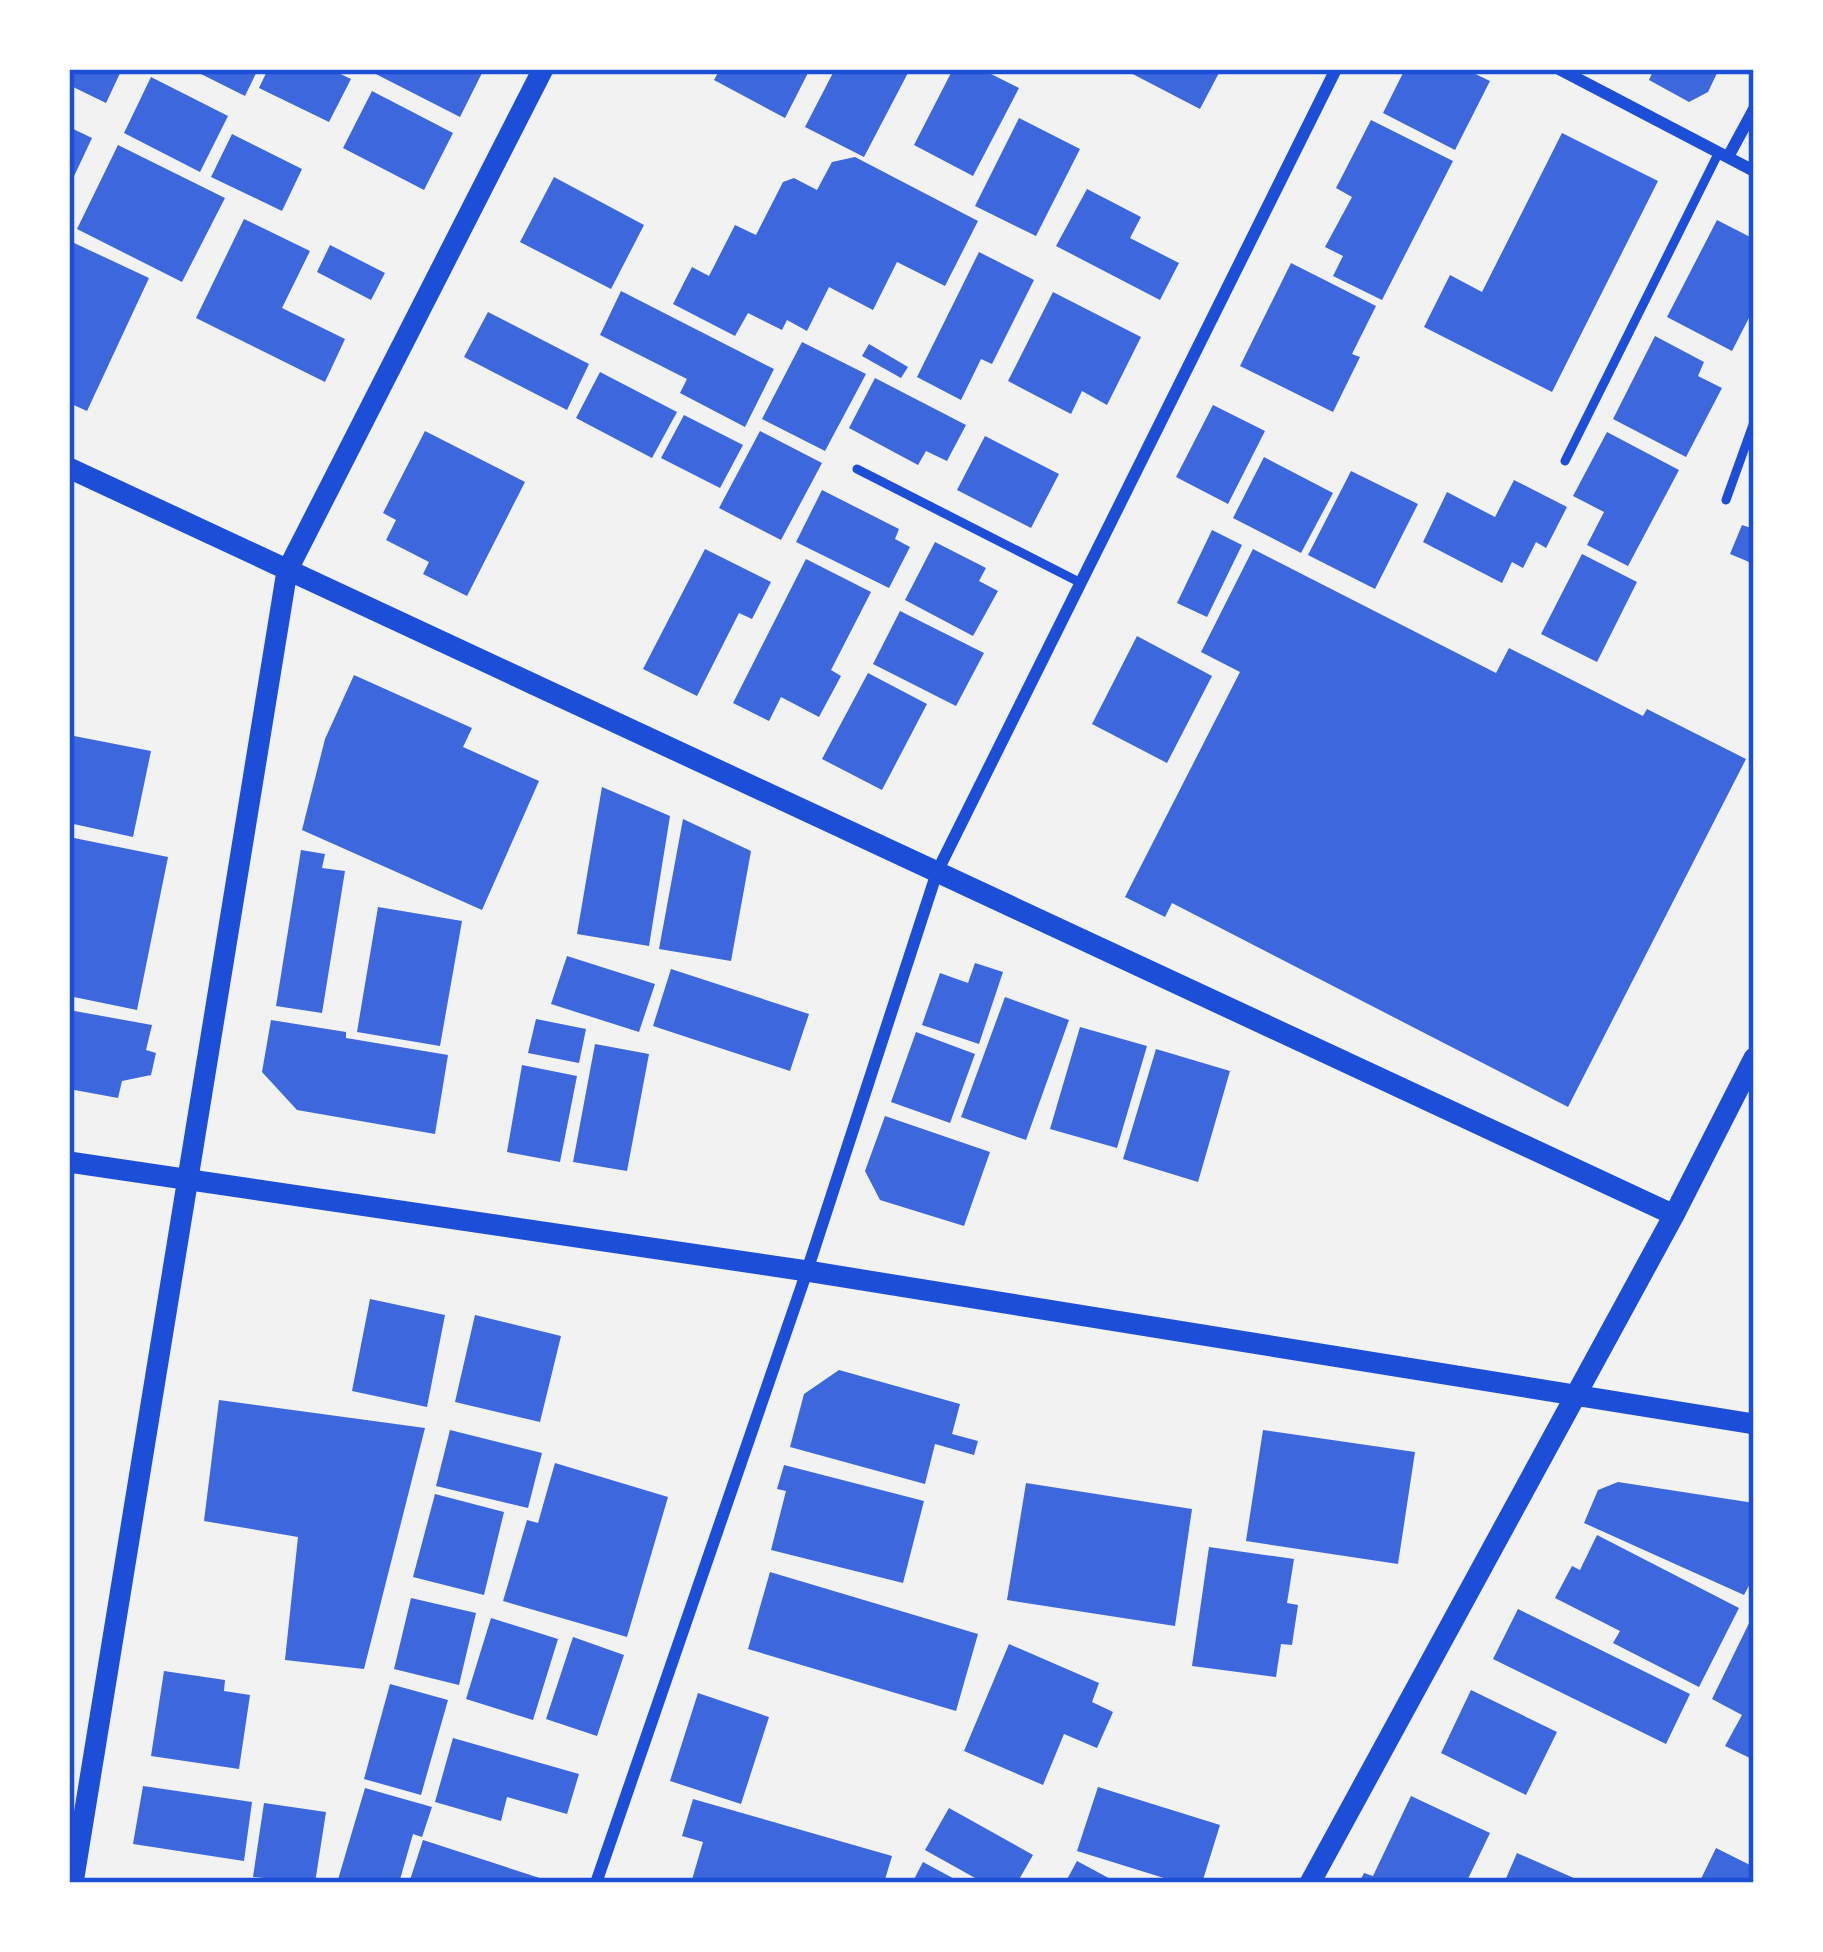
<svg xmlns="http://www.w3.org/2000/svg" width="1823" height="1952" font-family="Poppins,sans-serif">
<rect width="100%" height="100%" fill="#f2f2f2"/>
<path fill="#3d67dc" d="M69,69H122L106,103L69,85Z
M191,69H258L245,96Z
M268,69H330L351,79L329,122L259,88Z
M366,69H484L460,117Z
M720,69H810L785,118L714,80Z
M835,69H910L864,157L805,127Z
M953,69H981L1019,88L973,176L914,145Z
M1123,69H1221L1200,109Z
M1405,69H1465L1490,81L1455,150L1383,113Z
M1654,69H1719L1708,92L1689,102L1649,80Z
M151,77L228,116L200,172L124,133Z
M372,91L453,133L424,190L343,148Z
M1019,118L1080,149L1036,236L975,206Z
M1371,120L1453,161L1382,300L1333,276L1343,256L1325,247L1352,197L1336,188Z
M69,127L92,138L69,187Z
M1562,133L1658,181L1552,392L1424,327L1450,275L1482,292Z
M232,134L302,169L282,211L211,177Z
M118,145L225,198L182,282L77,229Z
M855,157L978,221L945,286L897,262L873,310L829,287L807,331L787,320L782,330L748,313L735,336L673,304L692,267L709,276L735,225L756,235L783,182L794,178L817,190L832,162Z
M554,177L644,225L611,289L520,242Z
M1087,189L1141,217L1130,238L1179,263L1160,300L1056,246Z
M244,219L310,251L282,308L345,339L325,382L196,318Z
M1717,220L1754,239V308L1732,351L1667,317Z
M72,242L149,278L87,411L69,403Z
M330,245L385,273L371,300L317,272Z
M979,252L1034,280L992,364L981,359L961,400L917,377Z
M1291,263L1376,306L1352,354L1360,357L1333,412L1240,366Z
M621,291L774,369L745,427L680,393L687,379L600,335Z
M1053,292L1141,337L1107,405L1082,391L1071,414L1008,381Z
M488,312L589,364L567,410L464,357Z
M1655,336L1704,362L1698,376L1722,388L1686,457L1613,419Z
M802,342L866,374L825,451L762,419Z
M869,344L908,367L901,378L862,356Z
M600,372L677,412L652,458L576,418Z
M875,378L966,425L947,461L926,451L918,465L849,428Z
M1213,405L1265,431L1228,504L1176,477Z
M684,415L743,445L720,488L661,458Z
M425,431L525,482L467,596L423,574L429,562L386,540L396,520L383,513Z
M760,431L822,463L781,540L719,508Z
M1607,432L1679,470L1628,566L1587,545L1604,512L1573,496Z
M985,436L1059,474L1031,528L957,490Z
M1264,457L1333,493L1301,553L1233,518Z
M1351,471L1418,504L1375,589L1308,555Z
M1514,480L1567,507L1546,548L1536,542L1523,568L1512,562L1502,583L1423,542L1447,492L1495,517Z
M822,490L899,529L895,539L910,547L889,588L796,542Z
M1742,525L1754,529V564L1730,554Z
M1212,530L1242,545L1207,617L1177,603Z
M935,542L986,568L979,581L998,591L973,636L905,600Z
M705,549L771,582L752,619L739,613L697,696L643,669Z
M1253,549L1496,673L1509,648L1643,716L1647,709L1746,759L1568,1107L1172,903L1165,917L1125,897L1240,672L1201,652Z
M1582,554L1637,582L1597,662L1541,634Z
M806,559L871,592L831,670L841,676L819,717L781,697L769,721L733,703Z
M900,611L984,653L956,706L873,664Z
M1137,636L1212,676L1167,763L1092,724Z
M868,673L927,704L882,790L822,759Z
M354,675L472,728L463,747L539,781L482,910L302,830L325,739Z
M69,735L151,751L133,837L69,823Z
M602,787L670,816L649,946L577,934Z
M683,819L751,851L731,961L659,949Z
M69,837L168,857L137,1010L69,996Z
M301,850L325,854L322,868L345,871L322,1013L276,1006Z
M378,907L462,921L440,1046L357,1032Z
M567,956L655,984L639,1032L551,1004Z
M975,963L1003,972L979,1044L922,1025L940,973L968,983Z
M671,969L809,1014L790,1071L653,1026Z
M1005,997L1069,1020L1026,1140L961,1117Z
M69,1010L152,1025L146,1050L156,1053L151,1075L122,1081L118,1098L69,1089Z
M536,1019L586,1029L579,1063L528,1053Z
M271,1020L346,1032V1038L448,1055L435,1134L297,1110L262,1072Z
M1080,1027L1147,1046L1117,1148L1050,1129Z
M916,1032L975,1054L950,1123L891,1102Z
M595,1044L649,1054L627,1171L573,1162Z
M1156,1049L1230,1071L1198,1182L1123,1159Z
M522,1065L577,1076L560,1162L507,1152Z
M885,1116L990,1152L964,1226L880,1200L865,1171Z
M370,1299L445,1315L427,1407L352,1391Z
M475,1315L561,1336L540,1422L455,1402Z
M839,1370L960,1404L952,1434L978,1441L974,1455L935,1444L925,1484L790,1447L804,1394Z
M219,1400L425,1428L364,1669L285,1660L298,1537L204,1521Z
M450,1430L542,1453L528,1508L436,1486Z
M1263,1430L1415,1452L1398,1564L1246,1541Z
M555,1463L668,1497L627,1637L503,1601L527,1520L538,1523Z
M784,1465L924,1501L903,1583L771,1550L786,1491L777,1489Z
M1618,1482L1754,1503V1576L1744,1595L1584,1523L1598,1490Z
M1026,1483L1192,1509L1175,1626L1007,1600Z
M435,1494L504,1512L484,1595L413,1577Z
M1597,1535L1739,1608L1699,1687L1613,1643L1620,1631L1555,1598L1572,1566L1580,1570Z
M1209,1547L1294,1559L1287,1603L1298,1605L1292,1645L1281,1644L1276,1677L1192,1666Z
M770,1572L978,1634L956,1711L748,1649Z
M411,1598L476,1613L459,1685L394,1669Z
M1518,1609L1690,1694L1666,1744L1493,1659Z
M1754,1613V1760L1725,1746L1742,1715L1712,1699Z
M491,1618L558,1639L533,1720L466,1699Z
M573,1637L624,1655L597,1736L546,1719Z
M1009,1644L1099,1683L1092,1702L1113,1712L1097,1748L1064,1734L1043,1785L964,1751Z
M164,1671L225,1680L224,1691L250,1695L239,1769L151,1756Z
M390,1684L448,1700L421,1795L364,1779Z
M1471,1690L1557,1732L1526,1795L1441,1753Z
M698,1693L769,1717L741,1804L670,1781Z
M453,1738L579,1774L567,1814L507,1797L501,1821L435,1802Z
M143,1786L252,1802L244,1861L133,1844Z
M1098,1787L1220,1825L1202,1883H1180L1077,1851Z
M365,1788L432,1807L422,1837L413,1834L399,1883H337Z
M1411,1796L1490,1833L1466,1883H1359L1364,1873L1373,1876Z
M693,1799L892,1856L884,1883H691L703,1842L682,1836Z
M264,1803L326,1812L315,1883L253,1877Z
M949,1808L1033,1855L1017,1883H984L925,1850Z
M423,1840L552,1882V1883H409Z
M1716,1848L1754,1867V1883H1699Z
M1517,1853L1585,1883H1504Z
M1077,1861L1118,1883H1065Z
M923,1862L962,1883H912Z"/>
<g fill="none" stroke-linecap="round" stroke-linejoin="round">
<path stroke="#1d4ed8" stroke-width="9" d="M1565,461L1719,152
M857,469L1081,583
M1726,500L1754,422"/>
<path stroke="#1d4ed8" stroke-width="12" d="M1559,69L1754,171
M1728,157L1754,109
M596,1883L807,1271L937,872L1336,69"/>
<path stroke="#1d4ed8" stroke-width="21" d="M69,468L1674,1215
M69,1162L807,1271L1754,1424
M73,1883L287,571L543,69
M1310,1883L1674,1215L1754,1058"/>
</g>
<rect width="1823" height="1952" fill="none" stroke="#ffffff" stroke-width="144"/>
<rect x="72" y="72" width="1679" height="1808" fill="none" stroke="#1d4ed8" stroke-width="4.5"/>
</svg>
